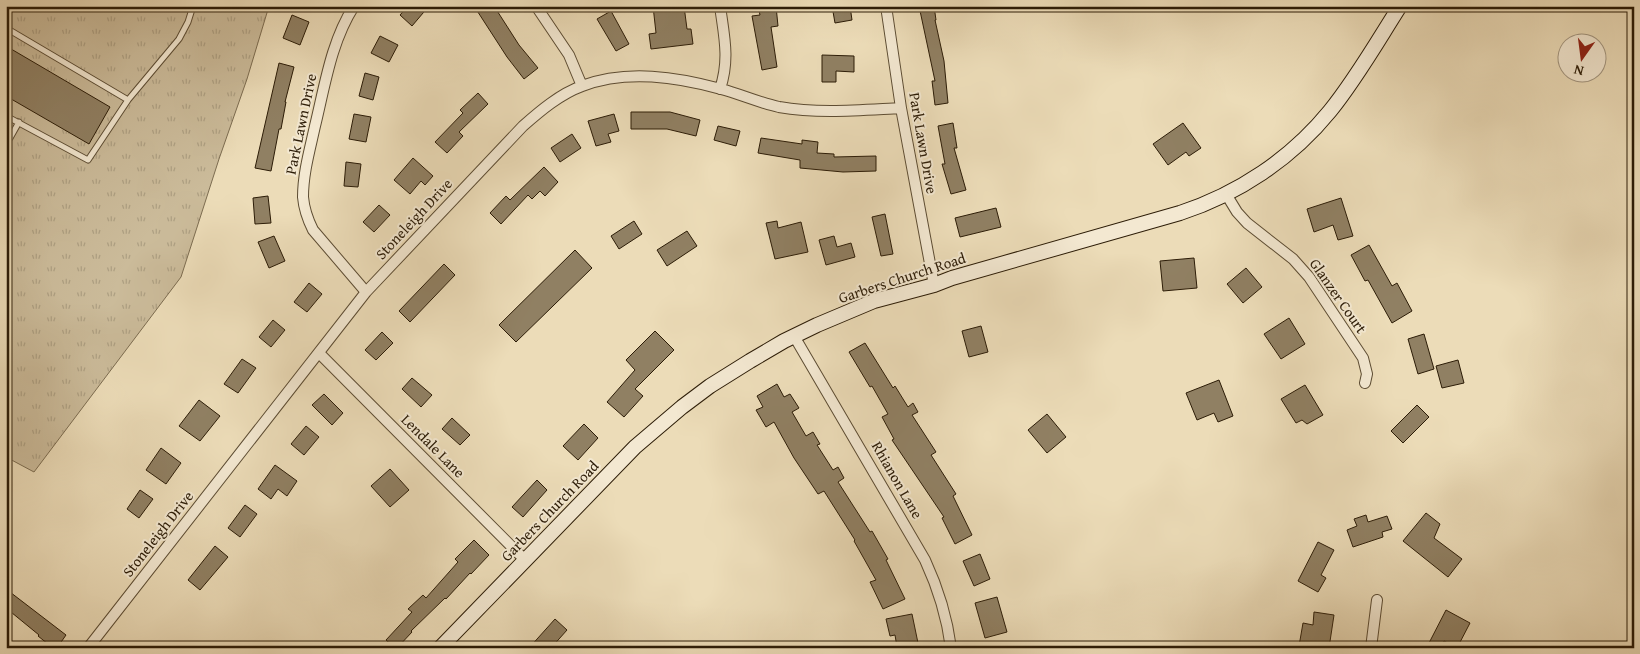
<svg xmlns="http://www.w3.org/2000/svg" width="1640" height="654" font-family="'Gentium Book Plus',serif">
<defs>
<pattern id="grass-tufts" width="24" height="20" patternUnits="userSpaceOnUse" patternTransform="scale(1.25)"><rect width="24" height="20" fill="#cbbb9a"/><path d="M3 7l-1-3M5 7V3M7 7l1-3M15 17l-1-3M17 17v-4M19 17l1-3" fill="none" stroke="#aea083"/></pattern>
</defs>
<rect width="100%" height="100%" fill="#ecdcb8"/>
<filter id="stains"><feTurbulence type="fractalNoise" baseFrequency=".004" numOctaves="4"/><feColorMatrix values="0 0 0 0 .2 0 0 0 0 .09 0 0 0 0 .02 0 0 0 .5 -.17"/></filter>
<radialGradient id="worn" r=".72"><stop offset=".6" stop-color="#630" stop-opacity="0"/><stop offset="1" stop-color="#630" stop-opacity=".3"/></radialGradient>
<path fill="url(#grass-tufts)" stroke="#7c6c50" d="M6,6H269L247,79L219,159L181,277L34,472L6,457Z"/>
<path fill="#908063" stroke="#2c1c07" d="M408,6H429L412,26L400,15Z
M474,6H494L519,45L538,68L524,79L507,57Z
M653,6H684L687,29H691L693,44L651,49L649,34L656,33Z
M758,6H776L778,26L771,27L777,67L762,70L752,16L760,15Z
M832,6H850L852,20L835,23Z
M919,6H934L936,20H935L944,61L948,103L935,105L932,81H935Z
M611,11L629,44L616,51L597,19Z
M292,15L309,22L300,45L283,38Z
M380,36L398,45L389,62L371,53Z
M6,46L110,107L89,144L6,96Z
M822,55L854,56V72L836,71V82H822Z
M279,63L294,67L285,102H286L281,129H279L271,171L255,168Z
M365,73L379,77L373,100L359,96Z
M478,93L488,104L459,132L463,136L447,153L435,142L463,113L460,110Z
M631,112H670L700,120L696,136L667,129H631Z
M354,114L371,117L366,142L349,139Z
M614,114L619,131L608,134L611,142L596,146L588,121Z
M953,123L957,148H954L966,190L951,194L942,164H945L938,126Z
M1183,123L1201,148L1189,156L1186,152L1168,165L1153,144Z
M718,126L740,131L736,146L714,140Z
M572,134L581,148L560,162L551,148Z
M761,138L802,144V140L818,142L817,153L834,154V157L876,156V171L843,172L800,168V160L758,153Z
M413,158L433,176L425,185L421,181L410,194L394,180Z
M346,162L361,164L358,187L344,186Z
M544,167L558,182L545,196L540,191L532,199L528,195L501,224L490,213L506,196L510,200Z
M268,196L271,223L255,224L253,198Z
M1341,198L1353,236L1338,240L1333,225L1314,232L1307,209Z
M379,205L390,215L374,232L363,222Z
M996,208L1001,227L960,237L955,218Z
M885,214L893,254L881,256L872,217Z
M634,221L642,234L619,249L611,236Z
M777,221L778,228L801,222L808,252L775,259L766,223Z
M687,231L697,246L667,266L657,250Z
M274,236L285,261L269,268L258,242Z
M834,236L837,247L851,243L855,257L826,265L819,240Z
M1369,245L1392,286L1397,283L1412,311L1392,323L1368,280L1365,281L1351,255Z
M575,250L592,268L516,342L499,325Z
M1194,258L1197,288L1163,291L1160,261Z
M444,264L455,275L410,322L399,311Z
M1246,268L1262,287L1243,303L1227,284Z
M309,283L322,294L307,312L294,302Z
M1289,318L1305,344L1281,359L1264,334Z
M273,320L285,330L271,347L259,337Z
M981,326L988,352L969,357L962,331Z
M655,331L674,350L635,389L643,396L624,417L607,402L635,370L626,360Z
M382,332L393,343L376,360L365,350Z
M1424,334L1434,369L1418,374L1408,339Z
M865,343L893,388L895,386L908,407L913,403L918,412L912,415L936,452L931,455L956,494L953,496L972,535L955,544L942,518L944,517L892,440L894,439L882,417L888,414L872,386L870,387L849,352Z
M242,359L256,368L238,393L224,384Z
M1458,360L1464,383L1442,388L1436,366Z
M412,378L432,395L421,407L402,389Z
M1219,380L1233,416L1218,422L1214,413L1197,420L1186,393Z
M777,384L784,397L790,394L799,408L792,412L806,436L813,432L820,444L817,445L833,470L838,467L844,478L838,482L870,532L872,531L888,559L886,560L905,599L883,609L870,582L876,580L854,541L855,540L824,491L818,494L794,458L774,422L766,427L756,410L763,407L757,396Z
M1305,385L1323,415L1307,424L1302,420L1296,423L1281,399Z
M324,394L343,413L332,425L312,405Z
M199,400L220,416L200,441L179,426Z
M1417,405L1429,417L1403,443L1391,431Z
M1047,414L1066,437L1047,453L1028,430Z
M452,418L470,435L460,445L442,429Z
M584,424L598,438L578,460L563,446Z
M306,426L319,437L304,455L291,444Z
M161,448L181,463L166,484L146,470Z
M275,465L297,481L287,496L278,489L271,499L258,489Z
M390,469L409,490L390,507L371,486Z
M537,480L547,490L523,517L512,507Z
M140,490L153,499L139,518L127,509Z
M245,505L257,514L240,537L228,528Z
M1426,513L1440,524L1434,538L1462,559L1448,577L1403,541Z
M1366,515L1368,522L1387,516L1392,529L1382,532L1383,537L1353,547L1347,530L1357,526L1354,519Z
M474,540L489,555L471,574L470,573L446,599L445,598L411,631L412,632L397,648H395L386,640L412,612L408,609L423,595L426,598L458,562L455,559Z
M1318,542L1334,550L1321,575L1326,578L1318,592L1298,581Z
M215,546L228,557L200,590L188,580Z
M980,554L990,579L974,586L963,561Z
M6,589L66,635L57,648H53L38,636L39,635L6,608Z
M997,597L1007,632L985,638L975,603Z
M1446,610L1470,623L1457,648L1444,641L1440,648L1429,643Z
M1314,612L1334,615L1329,648L1299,646L1303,623L1313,625Z
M912,614L918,643L897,647L895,635L890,636L886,619Z
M555,619L567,630L551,648H529Z"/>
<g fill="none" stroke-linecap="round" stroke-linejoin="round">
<g stroke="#5c4c33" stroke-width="7">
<path id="lane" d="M6,28L128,100L179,39L188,22L193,6
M6,116L88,160L128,100
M6,142L10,138L19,122"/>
</g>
<g stroke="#5c4c33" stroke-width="12">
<path id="street" d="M354,6C331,42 325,85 315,126C310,149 303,173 303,197C304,209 308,220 313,230L366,292
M536,6L569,55L582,86
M886,6L901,108L934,285
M720,89C730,59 724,36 720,6
M1226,194L1237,212L1247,223L1293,259L1309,277L1363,358L1367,374L1365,383
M794,336L925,560C938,588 947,617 951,648
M319,353L525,560
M88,648L366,292L523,126C540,111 560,94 582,86C627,69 677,77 721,89C740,94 760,103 779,107C819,114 861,110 901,108
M1371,648L1377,600"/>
</g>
<g stroke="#2c1c07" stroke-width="16">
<path id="secondary" d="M440,648L635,447L682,407L710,386L750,361L784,341L817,325L874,301L934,285L952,278L1180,213C1238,194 1291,159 1330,111C1356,79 1377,42 1400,6"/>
</g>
<use href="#lane" stroke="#f3e8d1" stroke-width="5"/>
<use href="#street" stroke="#f3e8d1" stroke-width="10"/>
<use href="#secondary" stroke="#f3e8d1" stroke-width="14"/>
</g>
<g text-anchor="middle" stroke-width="4" stroke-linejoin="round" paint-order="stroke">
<g font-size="15" fill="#2c1c07" stroke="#f3e8d1">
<text transform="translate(301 124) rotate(-78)" y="5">Park Lawn Drive</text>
<text transform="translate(923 143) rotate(80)" y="5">Park Lawn Drive</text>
<text transform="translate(414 219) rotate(-47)" y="5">Stoneleigh Drive</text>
<text transform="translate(902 278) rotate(-18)" y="5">Garbers Church Road</text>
<text transform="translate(1338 296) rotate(55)" y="5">Glanzer Court</text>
<text transform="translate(433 446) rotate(45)" y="5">Lendale Lane</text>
<text transform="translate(897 480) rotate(60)" y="5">Rhianon Lane</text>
<text transform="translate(550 511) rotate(-46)" y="5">Garbers Church Road</text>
<text transform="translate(158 534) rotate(-52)" y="5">Stoneleigh Drive</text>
</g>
</g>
<rect width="1640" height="654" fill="none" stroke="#ecdcb8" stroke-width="25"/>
<rect x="8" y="8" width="1625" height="639" fill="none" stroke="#2c1c07" stroke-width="2.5"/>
<rect x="12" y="12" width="1615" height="629" fill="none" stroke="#2c1c07"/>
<g transform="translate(1582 58) rotate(194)"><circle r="24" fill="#f3e8d1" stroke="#a39680"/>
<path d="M0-4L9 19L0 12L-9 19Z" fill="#8f2418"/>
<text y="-8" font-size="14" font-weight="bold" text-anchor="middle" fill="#2c1c07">N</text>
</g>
<rect width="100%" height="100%" filter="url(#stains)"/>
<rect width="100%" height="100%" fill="url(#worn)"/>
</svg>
